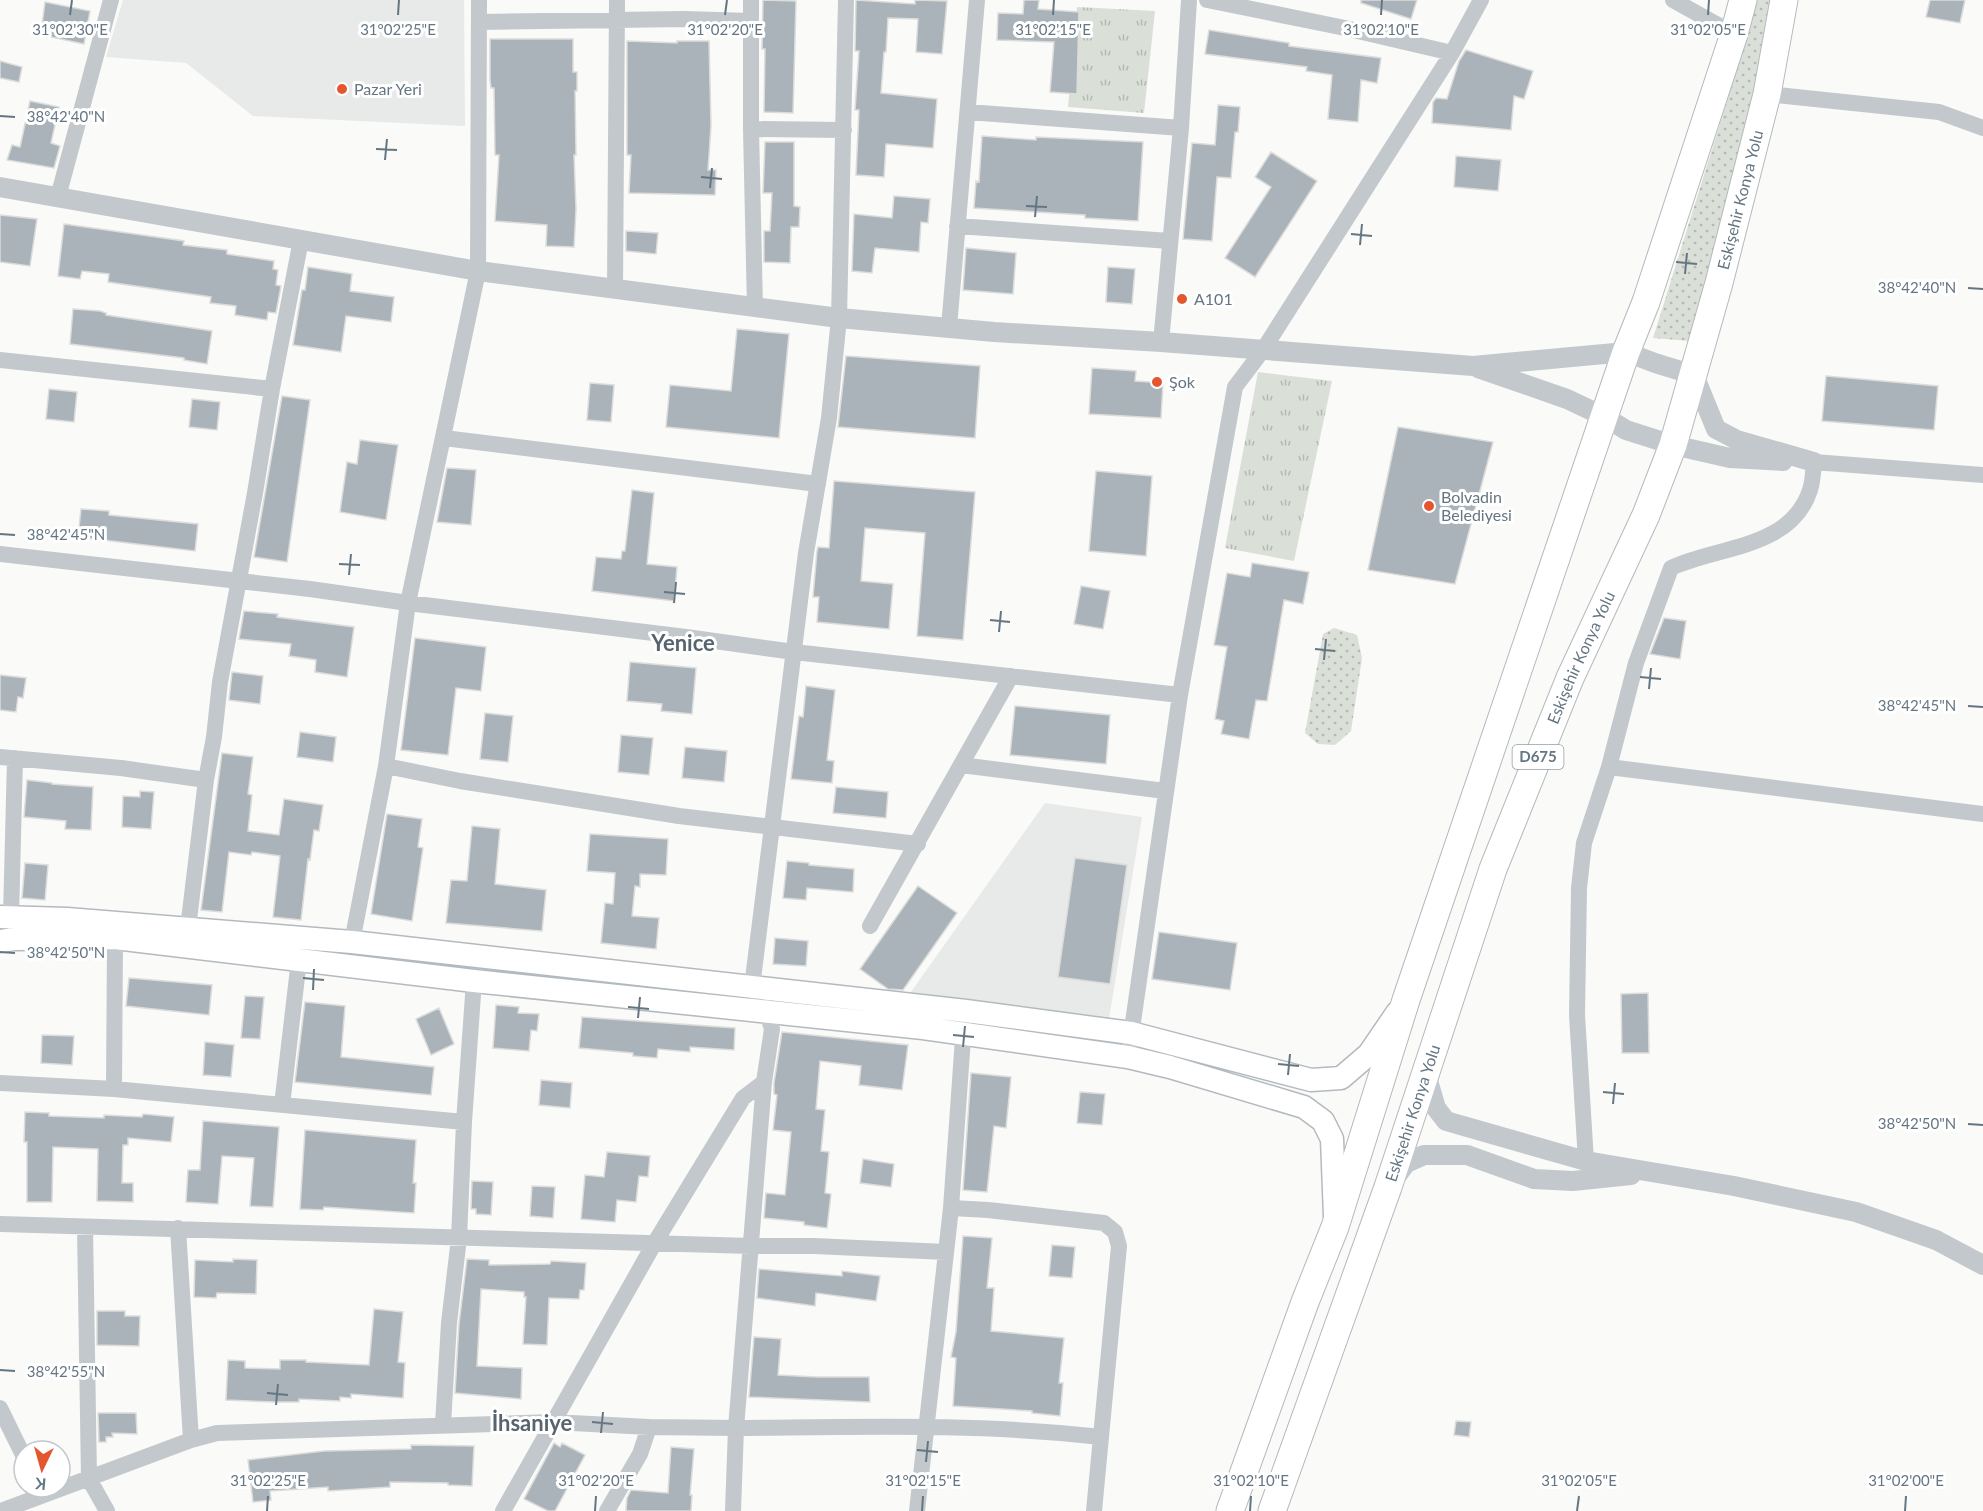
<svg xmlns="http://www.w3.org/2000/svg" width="1983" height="1511" font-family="Lato,sans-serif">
<defs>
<pattern id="grass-dots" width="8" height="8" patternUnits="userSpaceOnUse" patternTransform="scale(1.5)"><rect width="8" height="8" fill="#dadfd7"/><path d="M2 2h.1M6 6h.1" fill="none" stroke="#b4b9b4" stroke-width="1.8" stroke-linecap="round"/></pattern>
<pattern id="park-tufts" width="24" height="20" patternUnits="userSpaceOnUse" patternTransform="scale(1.5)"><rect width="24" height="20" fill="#dadfd7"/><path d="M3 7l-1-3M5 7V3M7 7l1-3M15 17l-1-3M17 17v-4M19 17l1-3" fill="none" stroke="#b4b9b4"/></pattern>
</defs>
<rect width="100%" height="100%" fill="#fafaf8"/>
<path fill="#e8e9e9" d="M123,0H464L465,126L253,116L186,63L106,57Z
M1045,803L1142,817L1109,1019L908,996Z"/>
<path fill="url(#grass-dots)" d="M1756,0H1774L1758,76L1690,341L1653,338L1739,63Z
M1334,628L1357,635L1362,658L1351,731L1335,745L1318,744L1305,733L1323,634Z"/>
<path fill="url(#park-tufts)" d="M1077,7L1155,11L1144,113L1068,107Z
M1258,372L1332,381L1294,561L1225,548Z"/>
<path fill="#aab3b9" stroke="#dcdcda" stroke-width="1.5" d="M763,0L796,1L793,113L764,112L765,49H762Z
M856,0L915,4V0L947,1L942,54L916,52L918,19L888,18L886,52H884L881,93L937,99L933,148L886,144L884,177L856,175L859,110H855L859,51H855Z
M1024,0H1039L1038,9L1079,12L1077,94L1050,92L1054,42L997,40L998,13L1023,14Z
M1361,0H1417L1411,19L1361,3Z
M1930,0H1965L1960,23L1926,17Z
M45,2L90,11L84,44L51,37L52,28L42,25Z
M1209,30L1289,43V46L1381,58L1377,83L1361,80L1358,122L1328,119L1332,75L1306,71L1307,67L1205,54Z
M490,39H573V72H577V91H575L576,155H574L576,209L574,247L546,246L547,225L495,221L499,155H495L494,88H491L490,80Z
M627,41L677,43V41H709L711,126L708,170H716L715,195L629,193L631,155H627Z
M1466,50L1533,71L1524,99L1514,96L1511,130L1432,123L1433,102L1436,98L1447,99L1459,61Z
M0,61L22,67L19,82L0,78Z
M30,101L59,107L51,143L60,146L54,168L7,160L12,145L20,147Z
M1218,105L1240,107L1238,132H1235L1231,178L1217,177L1212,241L1183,239L1192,143L1215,145Z
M982,136L1036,140V137L1143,142L1138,221L1085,218V215L974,208L976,181L979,182Z
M765,142H794V206L800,207L799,227H791L790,263L764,262V231H770L772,193H763Z
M1271,152L1317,181L1255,277L1225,258L1271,187L1255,177Z
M1456,156L1501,160L1498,191L1454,187Z
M894,196L930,199L928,223L921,222L919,252L875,248L872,273L852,271L854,214L892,218Z
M0,215L37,219L30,266L0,262Z
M64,224L184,241L183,245L227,250V254L274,261L273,269L278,270L276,285L281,286L276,313L268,312L267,320L235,315L236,306L210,303L211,297L108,282L109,274L82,271L80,279L58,276Z
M626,231L658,233L656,254L626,251Z
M966,248L1016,253L1013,294L963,290Z
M308,267L352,274L350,291L394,297L391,322L346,316L341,352L293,345L302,290H305Z
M1108,267L1135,269L1132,304L1106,302Z
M73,309L100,311L106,313V315L212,331L207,364L184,360V358L70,344Z
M737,329L789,334L779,438L666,427L670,385L731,391Z
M846,356L980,366L975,438L838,427Z
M1092,368L1136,371L1135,381L1163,383L1161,418L1089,414Z
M1826,376L1938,386L1934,430L1822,421Z
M590,383L614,385L611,422L587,420Z
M49,389L77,392L74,422L46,419Z
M282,396L310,400L287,562L254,557Z
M192,399L220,402L217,430L189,427Z
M1398,427L1493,442L1455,584L1368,570Z
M360,440L398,445L386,520L340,512L347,462L357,464Z
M447,468L476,470L471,525L437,522Z
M1096,471L1152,476L1146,556L1089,551Z
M834,481L975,492L963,640L917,636L925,533L865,528L861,581L893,584L889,629L817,622L819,597H813L817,551L818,547L829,548Z
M632,490L654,493L647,564L677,567L674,601L592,591L596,557L621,559L622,551H625Z
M81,509L109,511V515L198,524L195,551L78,537Z
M1252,563L1309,572L1303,604L1284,600L1267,701L1256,700L1249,739L1221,734L1224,721L1215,719L1227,647L1214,645L1227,573L1250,577Z
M1081,586L1110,591L1103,629L1074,624Z
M244,611L278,614L277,617L354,627L347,677L315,672L316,660L289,656L291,644L239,639Z
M1664,618L1686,621L1680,659L1650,654Z
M415,638L486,647L481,691L456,688L448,755L401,750Z
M630,662L696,668L692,714L661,711L662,704L627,701Z
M232,672L263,676L260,704L229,700Z
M0,675L26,678L23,698L18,697L16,712L0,710Z
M806,686L835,690L827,760L834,761L832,783L791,779L799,716L803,717Z
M1015,706L1110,715L1106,764L1010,755Z
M485,713L513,716L508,762L480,759Z
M300,732L336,737L333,762L297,757Z
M621,735L653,738L649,775L618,772Z
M685,747L727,751L724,782L682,778Z
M222,753L253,757L248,794L252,795L248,831L279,835L284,799L323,805L319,831L314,830L310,860L308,859L301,920L273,917L280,856L252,852L251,855L229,852L222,912L201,910Z
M27,780L52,783V784L93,787L91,830L65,829L66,821L24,817Z
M836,787L888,792L886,818L833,813Z
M140,791L154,792L151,829L122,827L123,796L140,797Z
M387,814L422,819L418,847L423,848L412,921L371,914Z
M472,826L500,829L495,884L546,890L542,931L446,923L451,880L467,881Z
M590,834L668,839L666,875L640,874V887L635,886L632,916L659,918L656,949L601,943L605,903L613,904L615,873L587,871Z
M1075,858L1127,865L1110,984L1058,977Z
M787,861L809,863V865L854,869L853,892L807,888L806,900L783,898Z
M25,863L48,865L45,900L22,898Z
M918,886L957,913L903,990L888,989L860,969Z
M1159,932L1237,943L1230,990L1152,979Z
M775,938L808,941L806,966L773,964Z
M129,978L212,985L209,1015L126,1006Z
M1648,993L1649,1053H1622L1621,994Z
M245,996L264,997L260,1039L241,1038Z
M305,1002L345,1006L341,1057L434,1067L431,1095L295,1082Z
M496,1005L519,1007L518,1013L539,1014L537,1031L531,1030L529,1051L493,1048Z
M439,1008L454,1044L431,1055L416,1019Z
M582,1017L735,1028L734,1050L690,1047V1052L658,1049L657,1058L633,1056V1053L579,1048Z
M782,1032L908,1045L902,1090L859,1085L861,1066L820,1061L816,1109L825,1110L821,1151L829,1152L825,1193L831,1194L827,1228L804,1225V1222L764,1218L766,1193L785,1195L791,1132L773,1130L777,1095L774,1094V1083Z
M42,1035L74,1036L72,1065L41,1063Z
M205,1042L234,1045L231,1077L203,1075Z
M971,1073L1011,1077L1006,1128L994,1126L987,1192L963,1190Z
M541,1080L572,1083L570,1108L539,1105Z
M1080,1092L1105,1094L1102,1125L1077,1123Z
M25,1112L49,1113V1116L104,1118V1115L142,1117L143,1114L174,1117L171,1142L128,1138V1145H123L122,1183H133V1202L97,1201L98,1149L53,1147L52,1202H27V1142H24Z
M203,1121L279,1127L273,1207L250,1206L254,1158L222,1156L218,1204L186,1202L188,1170H200Z
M305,1130L416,1140L413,1183H416L414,1213L324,1207L323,1210L300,1209Z
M607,1152L650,1156L648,1177L639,1176L636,1202L617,1200L615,1222L581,1219L585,1175L604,1177Z
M863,1159L894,1164L891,1187L860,1183Z
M472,1181L493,1182L491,1215L476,1214V1209H471Z
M532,1186L555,1187L553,1218L530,1216Z
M963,1236L992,1238L987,1288H994L991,1331L1064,1338L1059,1383H1063L1060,1416L1032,1413V1411L953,1406L956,1358L951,1357L956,1332Z
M1052,1245L1075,1247L1072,1278L1049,1276Z
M233,1259L257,1260L256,1294L217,1293L216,1298L194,1297L195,1260L233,1262Z
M467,1259L489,1260V1265L550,1264L551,1261L586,1263L584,1290H580L579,1299L549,1298L547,1345L523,1344L526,1297H524V1292L481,1289L477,1366L522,1368L521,1399L455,1393L459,1324Z
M759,1269L842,1276V1271L880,1276L876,1301L816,1293L815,1306L757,1298Z
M374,1309L403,1312L398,1362L405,1363L403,1398L351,1394V1398L340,1397V1401L299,1399V1402H275L226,1400L228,1360L245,1361V1368L280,1369V1360H306V1362L369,1365Z
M97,1311H125V1316H140L139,1346L97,1345Z
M754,1337L781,1339L778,1375L817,1377H869L870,1402L749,1397Z
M98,1413H136L137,1434L112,1433L113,1437H106V1442H99Z
M1456,1421L1471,1422L1469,1437L1454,1435Z
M554,1443L560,1447L562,1443L585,1455L555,1511H548L524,1499Z
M411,1445L474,1446L472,1486L448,1485V1483L390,1482V1487L328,1491V1487L270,1491L271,1500L253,1502L248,1460L324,1451L411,1449Z
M671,1447L694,1449L690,1495H692L691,1511H626L627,1498L631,1490L668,1493Z"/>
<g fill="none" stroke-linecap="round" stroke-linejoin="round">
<g stroke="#b3babf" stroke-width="25">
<path id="secondary" d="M0,917L67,919L352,942L966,1011L1131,1033L1311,1080L1341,1078L1369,1054L1397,1013
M0,941L14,939L115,938L474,981L923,1028L1128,1057L1170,1067L1304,1107L1323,1121L1332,1139L1335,1216"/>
</g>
<g stroke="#b4b9bd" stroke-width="29">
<g id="trunk">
<path d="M1230,1511L1305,1302L1335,1227L1406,1000L1626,352L1646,302L1734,34L1743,0"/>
<path id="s1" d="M1272,1511L1388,1187L1493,869L1570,678L1646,515L1673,445L1719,283L1767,94L1784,0"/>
</g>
</g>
<path stroke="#c3c8cc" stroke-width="16" d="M751,0V129L755,308
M1207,0L1345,28L1452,53
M1673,0L1734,34
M479,22L684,19L751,21
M1767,94L1939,112L1983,128
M968,112L1181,128
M751,129L844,130
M58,197L111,0
M957,226L1170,241
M615,289L617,0
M949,327L977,0
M1161,342L1181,128L1189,0
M0,360L272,389
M444,438L818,484
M0,554L310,589L408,603L686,637L794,652L1180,695
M0,757L121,768L206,780
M961,765L1165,791
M386,766L460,781L679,816L918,844
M1609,767L1983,814
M11,917L15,758
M870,926L1011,676
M188,928L206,780L214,737L220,682L255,493L272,389L301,240
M352,942L386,766L408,603L478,271L479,0
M1128,1057L1180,695L1235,387L1263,350L1452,53L1481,0
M0,1083L114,1089L464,1122
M114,1089L115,938
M282,1105L299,960
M1586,1161L1577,1015L1579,888L1584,843L1609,767L1636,663L1671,568C1718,546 1791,549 1810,490C1813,481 1813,471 1814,462L1983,475
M951,1208L988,1210L1104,1223L1115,1232L1119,1246L1094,1511
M0,1224L751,1246H814L946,1252
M85,1227L89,1479L107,1511
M178,1228L191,1440
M0,1408L24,1457
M443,1424L449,1323L459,1238L464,1122L474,981
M1,1511L191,1440L217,1433L553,1422L649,1427L736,1428L764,1082
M503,1511L654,1244L743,1098L764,1082L772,1029L766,1010L752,987L806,553L829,418L839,318L846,0
M607,1511L640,1454L649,1427
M733,1511L736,1428C858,1427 980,1423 1101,1437
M917,1511L951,1208L964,1024"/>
<path stroke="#c3c8cc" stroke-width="20" d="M0,187L478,271L839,318L994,332L1161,342L1473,366L1626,352L1655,363L1694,375L1716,429L1737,440L1814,462
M1478,368L1567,399L1605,417L1626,430L1673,445L1730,458L1783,461
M1426,1074L1436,1108L1446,1121L1586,1161L1734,1186L1856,1212L1936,1240L1983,1265
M1395,1178L1406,1163L1424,1155H1467L1534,1179L1573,1181L1631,1175"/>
<use href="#secondary" stroke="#fff" stroke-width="22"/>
<use href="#trunk" stroke="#fff" stroke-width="27"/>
</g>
<path fill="none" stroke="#657683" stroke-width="2" d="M70,15L72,0M398,15L399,0M725,15L727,0M1053,15L1054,0M1381,15L1382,0M1708,15L1709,0M0,116L15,117M376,149L397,150M385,160L387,139M701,177L722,179M710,188L712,168M1026,206L1047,207M1035,217L1037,196M1351,234L1372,236M1360,245L1362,224M1676,262L1697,264M1685,274L1687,253M1968,288L1983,289M0,534L15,535M339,564L360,565M349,575L351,554M664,592L685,594M674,603L676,582M990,620L1010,622M999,632L1001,611M1315,649L1335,651M1324,660L1326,639M1640,677L1661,679M1649,689L1651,668M1968,706L1983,707M0,952L15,953M303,978L324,980M313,990L314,969M628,1007L649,1009M638,1018L640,997M953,1035L974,1037M963,1047L965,1026M1278,1064L1299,1066M1288,1075L1290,1054M1603,1092L1624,1094M1613,1104L1615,1083M1968,1124L1983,1125M0,1370L15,1371M267,1393L288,1395M276,1405L278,1384M592,1422L613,1424M601,1433L603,1412M917,1450L938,1452M926,1462L928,1441M267,1511L268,1496M595,1511L596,1496M922,1511L923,1496M1250,1511L1251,1496M1577,1511L1579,1496M1905,1511L1906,1496"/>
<g fill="#e4572e" stroke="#fff" stroke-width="2">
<circle cx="342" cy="89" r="6"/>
<circle cx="1182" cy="299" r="6"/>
<circle cx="1157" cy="382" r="6"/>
<circle cx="1429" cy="506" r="6"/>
</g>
<g text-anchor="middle" stroke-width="6" stroke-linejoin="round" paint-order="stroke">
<rect fill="#fff" stroke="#939fa8" stroke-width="1.5" x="1512.5" y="745" width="51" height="24" rx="4.5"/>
<g font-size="15" font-weight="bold" fill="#657683">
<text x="1538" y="762">D675</text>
</g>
<g font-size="16" fill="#657683" stroke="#fff" text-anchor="start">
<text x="354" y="95">Pazar Yeri</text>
<text x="1194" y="305">A101</text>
<text x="1169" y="388">Şok</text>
<text x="1441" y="503">Bolvadin<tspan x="1441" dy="18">Belediyesi</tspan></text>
</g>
<g font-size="16" fill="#657683" stroke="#fff">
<text dy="6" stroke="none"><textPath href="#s1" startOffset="1394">Eskişehir Konya Yolu</textPath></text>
<text dy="6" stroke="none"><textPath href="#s1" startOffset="908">Eskişehir Konya Yolu</textPath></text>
<text dy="6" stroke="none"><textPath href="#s1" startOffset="422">Eskişehir Konya Yolu</textPath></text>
</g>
<g font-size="22" font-weight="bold" fill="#57646e" stroke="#fff">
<text x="683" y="651">Yenice</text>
<text x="532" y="1431">İhsaniye</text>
</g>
</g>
<g font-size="15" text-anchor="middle" fill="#657683" stroke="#fff" stroke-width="6" stroke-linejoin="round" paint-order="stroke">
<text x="70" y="35">31°02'30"E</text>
<text x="398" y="35">31°02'25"E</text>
<text x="725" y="35">31°02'20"E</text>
<text x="1053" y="35">31°02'15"E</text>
<text x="1381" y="35">31°02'10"E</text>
<text x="1708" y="35">31°02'05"E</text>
<text x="66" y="122">38°42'40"N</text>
<text x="1917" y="293">38°42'40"N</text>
<text x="66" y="540">38°42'45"N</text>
<text x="1917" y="711">38°42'45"N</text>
<text x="66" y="958">38°42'50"N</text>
<text x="1917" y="1129">38°42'50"N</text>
<text x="66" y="1377">38°42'55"N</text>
<text x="268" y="1486">31°02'25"E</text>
<text x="596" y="1486">31°02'20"E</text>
<text x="923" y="1486">31°02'15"E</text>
<text x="1251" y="1486">31°02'10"E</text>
<text x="1579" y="1486">31°02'05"E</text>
<text x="1906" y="1486">31°02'00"E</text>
</g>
<g transform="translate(42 1469) rotate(185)"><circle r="28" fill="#ffffff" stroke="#c1c8cd" stroke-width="1.5"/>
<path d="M0-4.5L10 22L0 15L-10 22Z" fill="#e4572e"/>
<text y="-9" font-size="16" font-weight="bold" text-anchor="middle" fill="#657683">K</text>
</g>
</svg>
